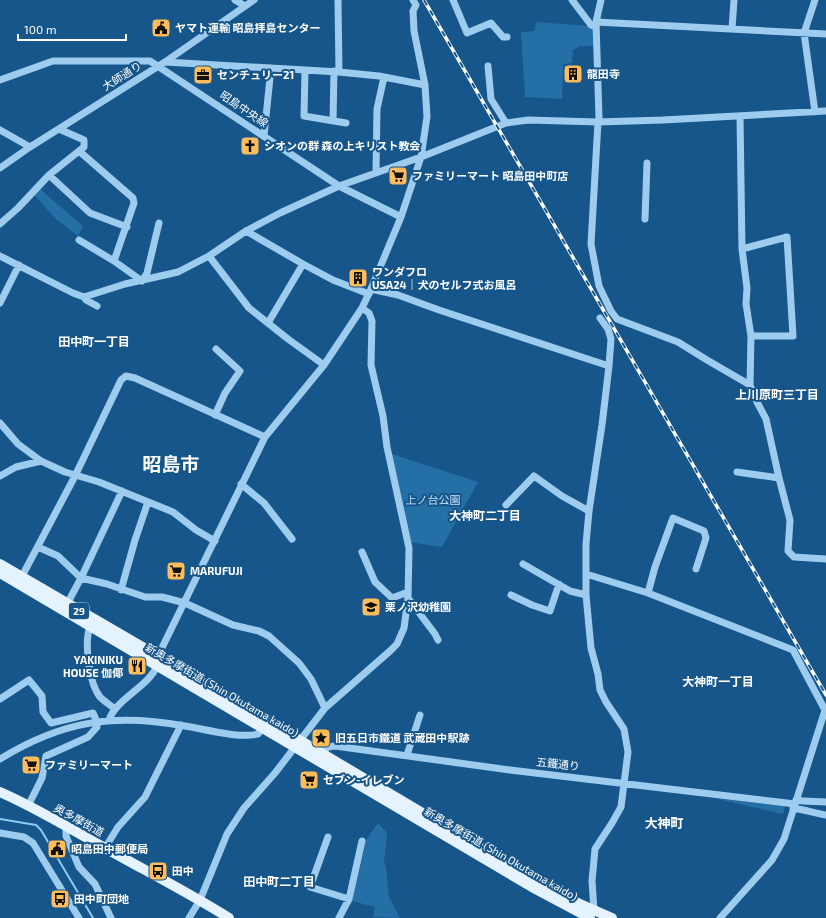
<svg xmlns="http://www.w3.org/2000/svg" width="826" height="918" font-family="'Exo 2','Noto Sans JP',sans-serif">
<rect width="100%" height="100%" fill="#16568a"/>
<path fill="#256fa7" d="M536,22L589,26L595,30L594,46H580L573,50L572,63L563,64L562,99L525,97L521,32L534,31Z
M40,189L83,226L78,236L57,220L34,195Z
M392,454L478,482L442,547L409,542Z
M713,798L785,806L783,814Z
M378,823L387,833L384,863L386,867L389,897L400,918L373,917L375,907L352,901L366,840Z"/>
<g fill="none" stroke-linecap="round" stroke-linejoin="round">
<path stroke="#90c9f2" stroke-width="2" d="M0,819L36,825L41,830L93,918"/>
<path stroke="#9eccef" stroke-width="7" d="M235,0L245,6
M338,0L339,72
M453,0L467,33L491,23L503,37H507
M572,0L591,25L596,27
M601,0L596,22L599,118L598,122L591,244L599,286L611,311L617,319L678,342L707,360L750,385
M596,22L826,34
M732,29L734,0
M165,62L339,72L379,76L425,85
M488,66L491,99L506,123
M305,70L304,116L346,123
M0,80L53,61H150L339,186L401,217
M815,112L804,33L815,0
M740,116L742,249L747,288L746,304L751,336L750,385L757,402L766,419L779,478L790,520L788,551L794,557L826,559
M333,121L334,71
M59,129L84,140V147L79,151L133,198L134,203L114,261L142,281
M0,130L30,147
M264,136L271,68
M0,168L30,147L165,62L254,0
M376,172L377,109L384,77
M49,175L90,213L127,227
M645,219L647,163
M0,224L18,208L49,175L79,151
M246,231L303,264L333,280L369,294
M79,240L114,261
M742,249L787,237L793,336H751
M0,256L73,293L84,297L125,284L178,272L209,256L246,231L280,213L339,186L421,157L506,123L528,120L598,122L663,120L826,111
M209,256L249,308L288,339L324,365
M142,281L147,273L159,223
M371,289L398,295L439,310L609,366L602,425L589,511L586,544V595L591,648L598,674L600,690L606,702L624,729L628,752L621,807L612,823L595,849L592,881L594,910
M84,297L86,300L97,306
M0,303L19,265
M600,318L608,329L611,339L609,366
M268,323L303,264
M215,415L225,393L240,371L216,349
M0,423L18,444L41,461L65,472L99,482L173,512L196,530L215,541
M737,472L779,478
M0,476L16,467L41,461
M241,484L264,503L292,539
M506,505L534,476L562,496L589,511
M38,547L58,556L81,578L107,584L145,597H162L185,603L233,625L259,631L269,636L299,663L311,679L325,708
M362,552L375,582L392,598L408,592
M523,564L570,591L586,595
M586,574L648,593L793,650L825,710
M20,580L75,476L121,380L126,376L135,378L265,437
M121,590L135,540L148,502
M648,593L655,567L673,518L704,531L706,538L696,569
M511,595L532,605L550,611L559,584
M408,598L435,634L438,640
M67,604L81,578L122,491
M90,626C84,643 89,683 100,697C104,701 110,705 115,709
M0,699L29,680L42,696L43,712L51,723L93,713L97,722V727L88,737L46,756L42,778L28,806
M109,720C116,699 148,687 157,666C158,663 158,659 158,656L265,437L324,365L362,308L371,289L401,217L421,157L427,117L425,85L414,31L413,11L416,5L413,0
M322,753L328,747L335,746L510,770L795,804
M407,755L420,715
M0,759C62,721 113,713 185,726C204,729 240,739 258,734L263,728
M796,800C806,802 816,801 826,802
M793,808C805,810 815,813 826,815
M66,825V836L79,867L95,884L111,918
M0,833L24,837L33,843L79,918
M328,837L310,887L349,899
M105,848L118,827L145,797L181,725
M189,918L200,900L227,834L244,808L275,773L325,708L390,651L397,644L404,628L408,598L409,548L387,447L383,416L371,365L372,321L369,313L362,308
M339,918L349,899L362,841
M720,918L772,860L784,839L826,707"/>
<path stroke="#e5f2ff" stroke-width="10" d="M0,564L158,656L510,865L580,904L612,918
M0,573L532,887L590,918
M0,792C37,808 72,830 107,849C148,872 189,893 229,918"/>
<g stroke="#fff" stroke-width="3.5">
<path id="rail" d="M424,0L826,695"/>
</g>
<use href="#rail" stroke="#16568a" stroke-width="2" stroke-dasharray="6" stroke-linecap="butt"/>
</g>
<defs>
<g id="civic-square" transform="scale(1)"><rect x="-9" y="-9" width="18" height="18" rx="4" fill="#ffbc5b" stroke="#16568a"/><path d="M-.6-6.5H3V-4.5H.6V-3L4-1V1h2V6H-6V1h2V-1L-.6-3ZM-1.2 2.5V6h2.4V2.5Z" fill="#111"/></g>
<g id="building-square" transform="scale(1)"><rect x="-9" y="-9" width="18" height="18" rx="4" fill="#ffbc5b" stroke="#16568a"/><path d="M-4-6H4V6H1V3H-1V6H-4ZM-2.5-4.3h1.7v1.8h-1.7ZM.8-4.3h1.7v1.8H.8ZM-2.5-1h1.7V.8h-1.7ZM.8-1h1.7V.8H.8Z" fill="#111"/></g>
<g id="office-square" transform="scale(1)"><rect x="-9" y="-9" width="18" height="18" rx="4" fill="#ffbc5b" stroke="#16568a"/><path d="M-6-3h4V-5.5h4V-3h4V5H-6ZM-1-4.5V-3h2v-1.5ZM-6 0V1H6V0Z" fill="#111"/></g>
<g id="church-square" transform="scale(1)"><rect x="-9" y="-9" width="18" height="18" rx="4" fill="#ffbc5b" stroke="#16568a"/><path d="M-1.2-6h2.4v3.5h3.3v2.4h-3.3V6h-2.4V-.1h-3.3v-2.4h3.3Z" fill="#111"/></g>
<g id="supermarket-square" transform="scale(1)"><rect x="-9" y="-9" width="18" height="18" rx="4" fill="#ffbc5b" stroke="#16568a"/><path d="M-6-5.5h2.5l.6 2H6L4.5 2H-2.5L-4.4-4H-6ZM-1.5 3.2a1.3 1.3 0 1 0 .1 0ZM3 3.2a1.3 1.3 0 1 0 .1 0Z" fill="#111"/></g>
<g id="school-square" transform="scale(1)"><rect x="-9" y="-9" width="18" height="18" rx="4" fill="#ffbc5b" stroke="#16568a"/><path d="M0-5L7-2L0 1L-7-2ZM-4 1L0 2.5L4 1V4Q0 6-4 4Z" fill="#111"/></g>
<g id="restaurant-square" transform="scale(1)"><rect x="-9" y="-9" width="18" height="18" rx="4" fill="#ffbc5b" stroke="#16568a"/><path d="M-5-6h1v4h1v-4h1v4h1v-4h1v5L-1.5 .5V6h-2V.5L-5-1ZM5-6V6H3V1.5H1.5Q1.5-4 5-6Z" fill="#111"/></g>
<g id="sight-square" transform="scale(1)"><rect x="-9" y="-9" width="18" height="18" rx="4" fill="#ffbc5b" stroke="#16568a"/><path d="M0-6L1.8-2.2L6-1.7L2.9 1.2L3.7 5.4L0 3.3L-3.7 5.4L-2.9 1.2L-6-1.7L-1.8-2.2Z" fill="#111"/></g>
<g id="bus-square" transform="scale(1)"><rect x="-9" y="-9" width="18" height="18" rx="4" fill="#ffbc5b" stroke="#16568a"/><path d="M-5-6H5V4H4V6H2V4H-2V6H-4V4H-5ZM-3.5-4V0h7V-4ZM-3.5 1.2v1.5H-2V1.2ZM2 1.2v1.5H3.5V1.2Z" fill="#111"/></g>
</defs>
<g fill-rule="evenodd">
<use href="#civic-square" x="161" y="28"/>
<use href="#building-square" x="573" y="74"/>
<use href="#office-square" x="203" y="75"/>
<use href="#church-square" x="250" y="146"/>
<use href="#supermarket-square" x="398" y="176"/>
<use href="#building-square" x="358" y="278"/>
<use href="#supermarket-square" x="176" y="571"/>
<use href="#school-square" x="371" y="607"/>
<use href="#restaurant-square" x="137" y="666"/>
<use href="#sight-square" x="321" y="738"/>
<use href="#supermarket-square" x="31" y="765"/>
<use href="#supermarket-square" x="309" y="780"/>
<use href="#civic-square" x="57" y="849"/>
<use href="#bus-square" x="158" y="871"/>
<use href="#bus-square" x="60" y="899"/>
</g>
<g text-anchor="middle" stroke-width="4" stroke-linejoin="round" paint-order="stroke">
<rect fill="#16568a" stroke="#b9ccdc" stroke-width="1" x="69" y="603" width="20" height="16" rx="3"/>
<g font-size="10" font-weight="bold" fill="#fff">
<text x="79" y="615">29</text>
</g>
<g font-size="11" font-weight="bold" fill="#fff" stroke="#16568a" text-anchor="start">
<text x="175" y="32">ヤマト運輸 昭島拝島センター</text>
<text x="587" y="78">龍田寺</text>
<text x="217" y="79">センチュリー21</text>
<text x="264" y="150">シオンの群 森の上キリスト教会</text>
<text x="412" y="180">ファミリーマート 昭島田中町店</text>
<text x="372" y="276">ワンダフロ<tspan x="372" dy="13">USA24｜犬のセルフ式お風呂</tspan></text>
<text x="190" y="575">MARUFUJI</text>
<text x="385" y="611">栗ノ沢幼稚園</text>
<text x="123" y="664" text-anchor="end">YAKINIKU<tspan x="123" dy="13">HOUSE 伽倻</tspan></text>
<text x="335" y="742">旧五日市鐵道 武蔵田中駅跡</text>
<text x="45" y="769">ファミリーマート</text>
<text x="323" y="784">セブン-イレブン</text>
<text x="71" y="853">昭島田中郵便局</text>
<text x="172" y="875">田中</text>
<text x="74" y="903">田中町団地</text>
</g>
<g font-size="11" fill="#fff" stroke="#16568a">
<text transform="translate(122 76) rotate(-32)" y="4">大師通り</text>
<text transform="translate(244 109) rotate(34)" y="4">昭島中央線</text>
<text transform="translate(222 690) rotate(30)" y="4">新奥多摩街道 (Shin Okutama kaido)</text>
<text transform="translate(558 764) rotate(6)" y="4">五鐵通り</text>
<text transform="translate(79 820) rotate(29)" y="4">奥多摩街道</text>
<text transform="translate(501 854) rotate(30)" y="4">新奥多摩街道 (Shin Okutama kaido)</text>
</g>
<g font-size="11" fill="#c4e3fb" stroke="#16568a">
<text x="433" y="504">上ノ台公園</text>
</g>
<g font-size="12" font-weight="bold" fill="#fff" stroke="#16568a">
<text x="94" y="346">田中町一丁目</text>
<text x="777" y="399">上川原町三丁目</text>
<text x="485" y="520">大神町二丁目</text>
<text x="718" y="686">大神町一丁目</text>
<text x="279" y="886">田中町二丁目</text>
</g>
<g font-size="13" font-weight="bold" fill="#fff" stroke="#16568a">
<text x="664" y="828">大神町</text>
</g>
<g font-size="19" font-weight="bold" fill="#fff" stroke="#16568a">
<text x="171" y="471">昭島市</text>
</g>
</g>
<path d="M18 34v6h108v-6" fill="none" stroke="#ffffff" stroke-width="2"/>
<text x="24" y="34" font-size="12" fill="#ffffff" stroke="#16568a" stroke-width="3" paint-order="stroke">100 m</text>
</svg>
